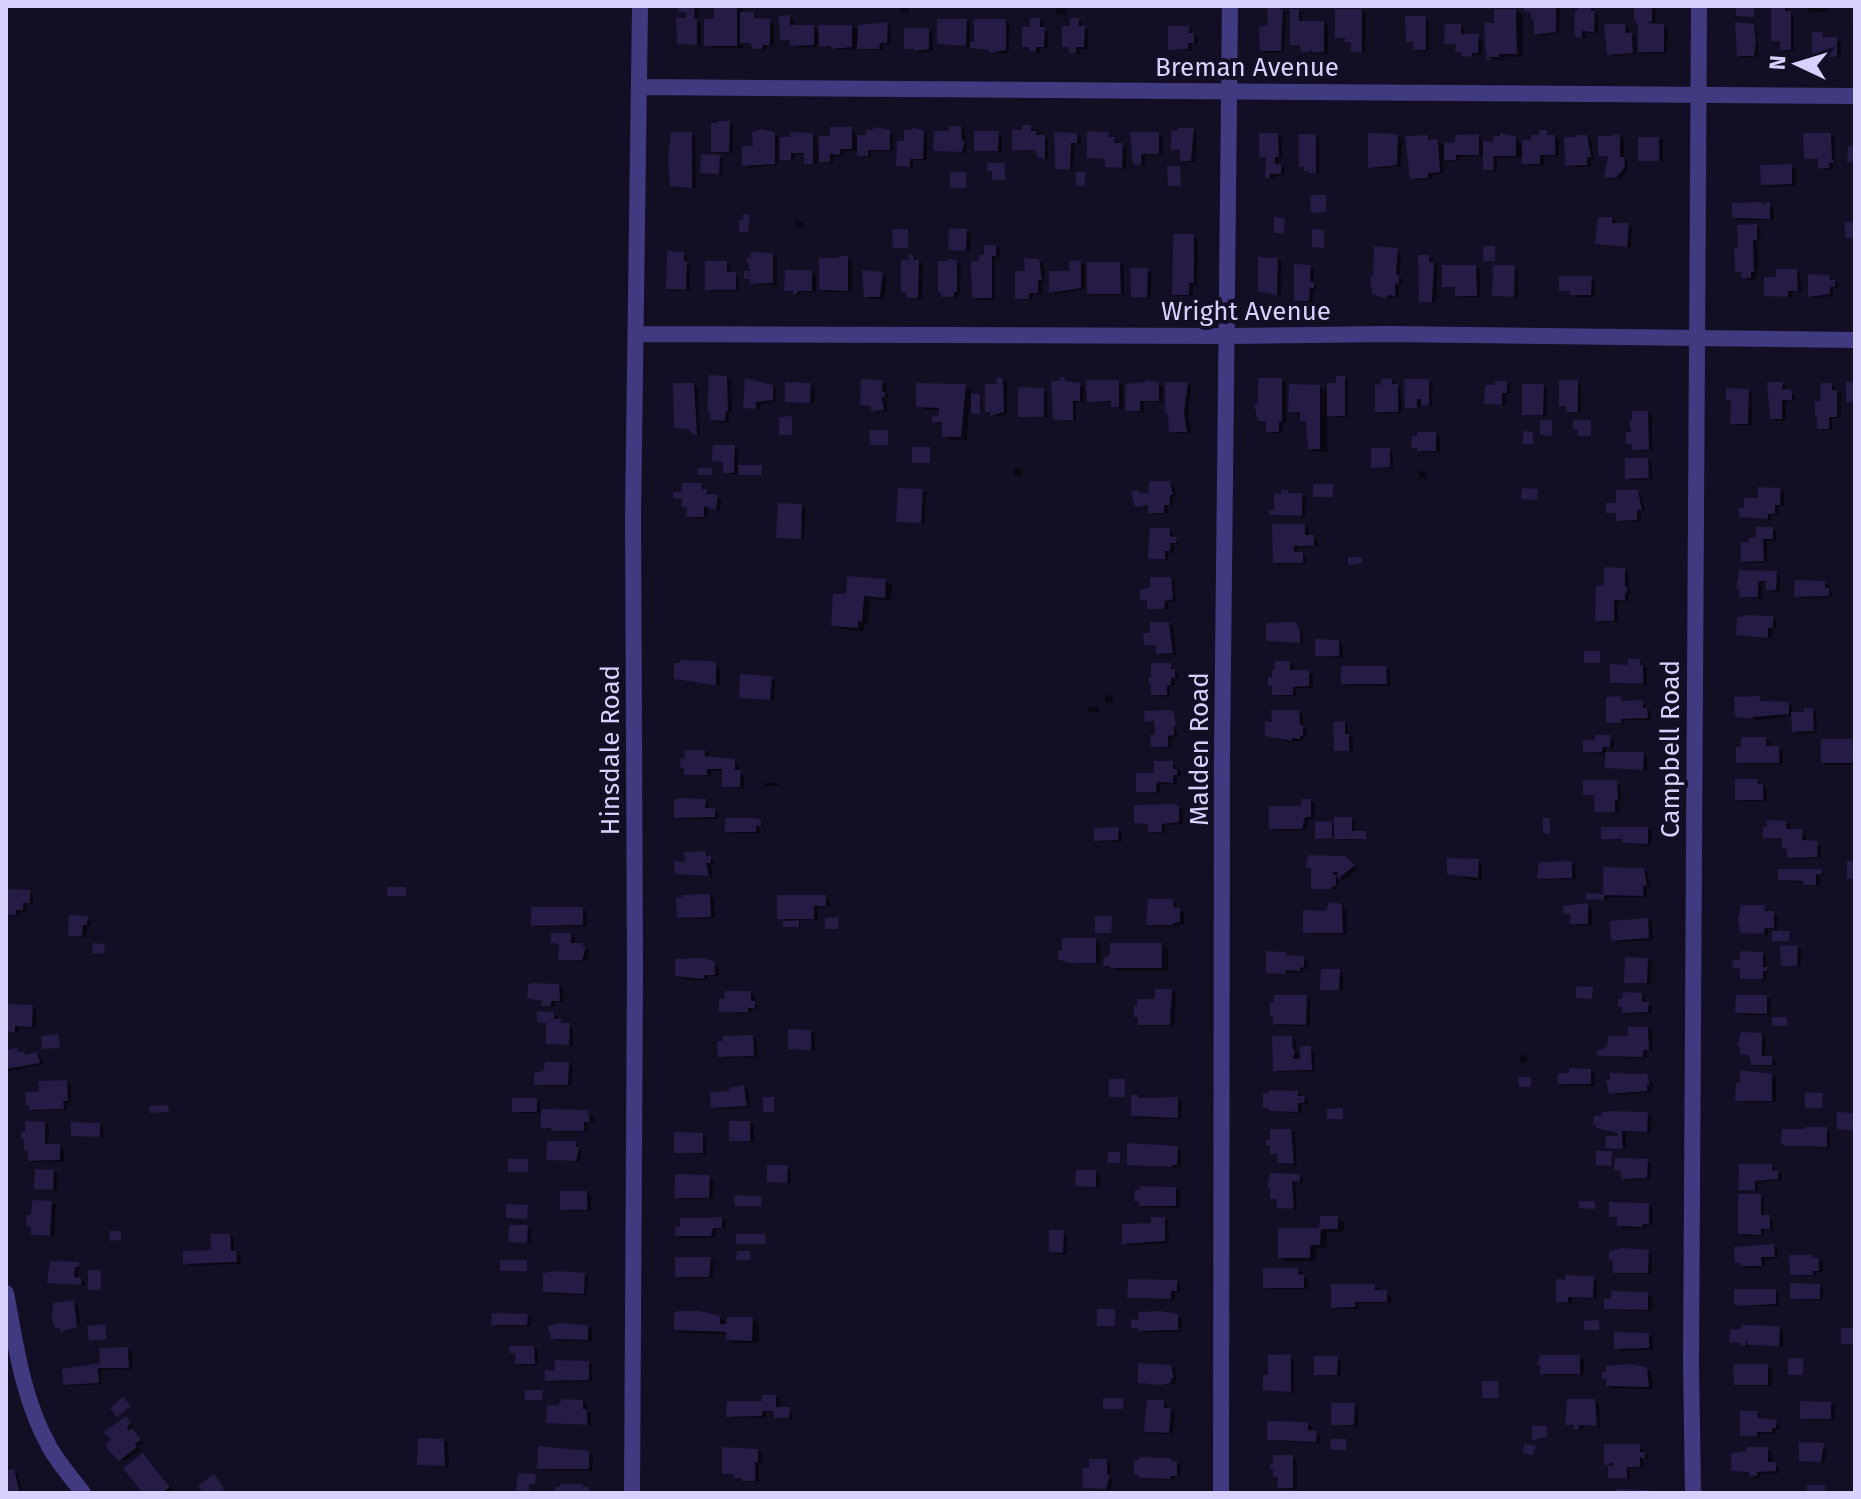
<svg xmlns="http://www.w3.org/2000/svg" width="1861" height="1499" font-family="'Fira Sans',sans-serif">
<rect width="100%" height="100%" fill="#130e23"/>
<path fill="#0007" d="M680,6H699L697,21L701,23V46L679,43L688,20V13L680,10Z
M716,6H742L743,14H753L757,16V21L774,23V46H766V51L759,50L753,44L743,43V48H713L706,44L716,21Z
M900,6H908L909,13L900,12Z
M1056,6H1066V15L1056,14Z
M1526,6L1560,7L1559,33L1540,36L1536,33V20L1533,13L1526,11Z
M1580,6H1590L1598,16V33H1586V39L1578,36Z
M1636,6L1656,7L1655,25L1668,28L1667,53H1644L1638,50L1640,23Z
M1773,6H1785L1788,8V13L1794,15V51H1786L1782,49V42L1773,40Z
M1808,6H1829L1828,12H1812L1807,10Z
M1279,7L1286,13L1284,52L1266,53L1262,50Z
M1855,9V34L1852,33Z
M1298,11L1302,13V23H1323L1328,26V54L1314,51V53H1307L1303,51L1302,46L1292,44Z
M1362,11L1366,14L1365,53L1353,50V43L1337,37Z
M1516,11L1523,15V57L1505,56V60H1495L1488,56L1496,25Z
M790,17L794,20V27H813L820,31L852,27L860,31L887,24L891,26V44H883V50H863L856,46V49L837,50L817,43V47H796L792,41L782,39Z
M1425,18L1429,20V51H1419L1415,49V44L1408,41Z
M1040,20L1044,22V29L1048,32V48H1040V53H1035L1024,46Z
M1078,20L1082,22V28L1088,30V49H1080V54H1075L1071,49L1064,46Z
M966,21L970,23V44H976L1006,21L1010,24L1009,52L1002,54L971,47L939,43Z
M1461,26L1465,29L1464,36L1482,39V54L1467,57L1457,51L1458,45L1446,43Z
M1625,26L1629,28V35L1636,37V54L1613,56L1609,54Z
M1753,26L1757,28L1758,57L1743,58L1739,55Z
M1188,28L1198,38V44H1192V51L1170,48Z
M929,30L933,33V51L920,52L906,48Z
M1823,34L1827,39L1841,41V58L1815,55Z
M729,123L733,125V153H717L713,151Z
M1030,127L1048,139V159L1039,156L1038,151L1014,149L1024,132Z
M961,128L965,130L966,153L935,150L951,133Z
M851,129L855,132V137H868L889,131L893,134V151H871V157H863L859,155V151H844V156H834L833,163H825L817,159V165L806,162V154H795V161L782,158L813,135L817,138V154H821L832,138Z
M1193,130L1197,133L1195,162H1186L1182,160V152L1173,149Z
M923,132L927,134V160H913V168L898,165L906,143Z
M1546,132L1551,137L1559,139V156H1544V165H1528L1524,163V157H1497V171H1489L1485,169V156L1459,157V161H1450L1443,157L1444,174L1432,175V179L1416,180L1411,177L1428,137L1432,142L1438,141L1442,145L1457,144L1478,136L1482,139V143L1495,144L1516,138L1520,143L1533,142Z
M773,133L778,136V165L748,168L744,165L755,148Z
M998,133L1002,136V152L976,150Z
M691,134L695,136L696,189L672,185Z
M1056,134L1081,137V144H1075L1073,171L1057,168Z
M1108,134L1118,142V145L1126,147V169L1111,168L1107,166V160L1089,157Z
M1132,134H1158L1163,136V155H1145V166L1135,163Z
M1278,135L1282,138V158H1279V166L1285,168V175L1274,176V179H1272L1267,177L1268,158L1261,156Z
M1831,135L1835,137V164H1833L1832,170H1824L1820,168V160L1806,158Z
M1315,136L1319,138V174L1301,165Z
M1397,136L1402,139L1401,166L1374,169L1370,167Z
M1620,136L1624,138V159L1627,161L1628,169L1621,179H1610L1606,177L1610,157L1600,155Z
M1587,137L1591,139L1594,159H1591V167H1571L1567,165Z
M1659,139L1663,141V162L1640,160Z
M719,157L723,159L722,175L702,172Z
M1791,166L1796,169V186L1767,187L1763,184Z
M1770,206L1774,209V220H1738L1734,217Z
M1612,219L1616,221V225L1632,227L1631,248L1597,243Z
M795,221L804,222V228L795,227Z
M1756,226L1760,229L1761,241H1757L1759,265L1755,279L1748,280L1743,277V273L1736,271L1740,250Z
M967,231L971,234L970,252L950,249Z
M1193,236L1198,240L1197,285H1193V296H1178L1174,293Z
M996,247L1000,249V257H995V300H978L974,297L986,257Z
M1397,250L1401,252L1400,277L1402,279V285L1399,284V297L1385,299L1381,296Z
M683,254L687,256V264L690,266V291H672L668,288Z
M772,255L777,257V285H756L746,278Z
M913,257L923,264L922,299H913L903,291Z
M1429,257L1438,266L1436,303L1421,301Z
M848,258L852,260V292H825L821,289Z
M952,260L961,266L960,293H958V299L943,296Z
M1278,260L1282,262L1281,296L1260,290Z
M1039,261L1043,263L1045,282H1042V294H1033V300H1021L1017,298L1027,273Z
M1081,262L1085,265V289L1055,294L1051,291Z
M727,263L731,266V274L739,277V291H711L707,288Z
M1120,264L1124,266V295H1093L1089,293Z
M1310,267L1314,269V284L1318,289H1314L1313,302H1300L1296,300Z
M1476,267L1480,269V297H1461L1457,295V288L1444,286Z
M1514,267L1518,270V298L1494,295Z
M1147,270L1152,273L1150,299L1137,298L1133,296Z
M1796,271L1800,273L1802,292H1792V298L1766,295L1778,279Z
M812,272L816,275V292H801L799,295L786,289Z
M881,272L885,275L886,283L884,299H870L866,296Z
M1829,277L1838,284V288H1833V296L1814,298L1810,296Z
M1591,278L1595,280V297H1576L1572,292L1561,290Z
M726,378L731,380L732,412H729V422H716L712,419Z
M1344,378L1348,380V417H1333L1327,413V452H1316L1309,448L1308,424L1302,420V415L1290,411L1320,387L1329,392Z
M1065,379L1069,384L1084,387V402H1076V421L1055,419L1062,383Z
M1003,380L1007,382V414L996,417L987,411Z
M1282,380L1286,382V423H1283V433H1272L1268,431V422L1260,420Z
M1391,380L1401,389L1402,413H1381L1377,411L1383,387Z
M1428,381L1433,384L1432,406L1421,402L1420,409L1407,407Z
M882,382L886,384V394L889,396L886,398L887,411L877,412L873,407L862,404Z
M1119,382L1123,385V408H1117L1113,403L1089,400Z
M1577,382L1581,385V413H1573L1568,407L1561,405Z
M1506,383L1510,386V394H1506V406L1486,403Z
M1158,384L1163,387L1162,402H1144V413L1127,410Z
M1187,384L1191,386L1188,422L1191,423V433H1175L1171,431L1170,415L1167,412Z
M1782,384L1786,386V392L1795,394V401H1786V421H1776L1772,418Z
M694,385L698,387L700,436L691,430L676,427Z
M810,385L815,387L814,404L787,401Z
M1832,385L1841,394V418H1832V430H1823L1819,428L1822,403Z
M964,386L971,390L970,396L981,397V413L969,410L967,440H950L944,436V425L934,420L941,418V410H925L918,406Z
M1543,386L1547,389V416L1524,414Z
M772,387L776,389V402L760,404V410L745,407Z
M1043,390L1047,392V418L1020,416Z
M1748,391L1752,393V425H1737L1732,423L1733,402L1728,399Z
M1648,413L1652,415V451H1638L1634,449V445L1628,442Z
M1436,434L1440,436V452H1423L1414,447Z
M735,447L739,450L738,467H762L763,474H729L725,472V463L714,460Z
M1389,450L1393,453V469L1373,466Z
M1648,460L1652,462V479L1632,480L1627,477Z
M1014,468L1023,469L1022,476L1014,475Z
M1419,471H1427V479L1419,478Z
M1169,483L1174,486L1176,497H1173V506H1168V514H1154L1150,512V507L1138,505Z
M702,485L711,496L722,499L720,511L708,506L707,519L692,518L688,516V508L684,506V500L675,497Z
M1780,490L1784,492V506H1779V515H1771V520L1741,516L1760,500Z
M922,491L926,493L925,524L899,521Z
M1288,492L1306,498L1305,517L1276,516L1271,514Z
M1637,492L1641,494L1645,511H1641V521L1622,522L1618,520V514L1608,512Z
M802,506L806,508L804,540L778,537Z
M1305,526L1309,528V537L1318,539V547H1298V554L1306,557L1307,564H1279L1275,562Z
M1772,529L1776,531V541H1767V562L1747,563L1743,560L1758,540Z
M1170,530L1180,544H1174V553H1168V560L1150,558Z
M1625,570L1629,572L1628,589L1631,591L1628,601H1618V622H1602L1598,620L1606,588Z
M1776,573L1780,575V592L1772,591L1768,589V582H1762V599L1741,596V590L1738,588Z
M1170,579L1174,582L1176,600L1168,602V610L1149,607V601L1142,599Z
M885,581L892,585L891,600L870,599L868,624H864V631L840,629L833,625L848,597Z
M1824,583L1829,585L1833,597L1800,598L1796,596Z
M1772,618L1777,620L1776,629H1772V639L1738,634Z
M1169,624L1173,626L1176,655H1162L1158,652V646L1146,644L1152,635Z
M1295,624L1303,634V644L1268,640Z
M1338,642L1343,644V658L1317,655Z
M1640,661L1647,669V685L1616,684L1612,682Z
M1290,663L1294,665V672L1313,674V688H1296V696H1278L1270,685Z
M716,665L720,668V686L676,678Z
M1170,665L1178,674V679H1174V686H1170V696L1157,697L1153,694Z
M1386,668L1390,670V686L1347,685L1343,683Z
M771,678L775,681L774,701L741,697Z
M1105,695L1113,696V703L1105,702Z
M1620,698L1624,703L1647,705V709L1651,712V720H1624V725L1608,722Z
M1760,698L1764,703L1788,704L1792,706V714L1807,713L1812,710L1816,712L1817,733L1798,734L1794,731L1793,716L1756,720L1737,716Z
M1087,707H1098L1099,712H1089Z
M1172,712L1178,737H1171L1172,748H1157L1153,746L1157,737L1156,723L1147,720Z
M1299,712L1303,715V727L1307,729V737H1304L1303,740L1288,742L1267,735L1274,724Z
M1344,723L1348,726L1349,736L1353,738V752L1336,750Z
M1610,737L1614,740V748H1606V754L1585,751Z
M1765,739L1770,741V748L1783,750V764H1742L1738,762Z
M1851,741L1855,743V765H1827L1823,762Z
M705,752L709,754V759L739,764V772L744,775V789L724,786V771H711V776L686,773Z
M1643,754L1647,756V771L1607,767Z
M1173,763L1181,773V776H1177V784H1160V793L1138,790Z
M1758,781L1767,789V801H1741L1737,799Z
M1616,782L1620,785L1622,801H1619V813L1597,811L1596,796L1585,794Z
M764,783H778L779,786H765Z
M705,801L709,803V810L719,812L718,819H680L676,816Z
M1310,801L1315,803V819H1309L1306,831L1275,830L1271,828Z
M1179,808L1183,810V824L1165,825V833H1154L1150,831V825L1136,822Z
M1351,819L1355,822V833H1365L1366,837H1355V840H1340L1333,836L1318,838L1331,823L1336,826Z
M760,821L765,827H759L760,833H731L727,831Z
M1786,823L1790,825V831L1806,834V842L1821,846V858L1793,859L1789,857L1784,839L1765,837Z
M1118,829L1122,832V842H1100L1096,839Z
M1648,829L1652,831L1651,845L1628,844L1624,840L1603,838Z
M705,853L714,861V864L711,865L712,877L677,873Z
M1349,861L1358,868L1344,880L1340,878V873H1336V878L1339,880L1336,890L1313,887V869Z
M1478,861L1482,863V880L1467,879L1463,876L1449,873Z
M1571,863L1575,865L1576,879L1545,880L1540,877Z
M1605,869L1643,870L1647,872L1651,887H1647V897H1608L1607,901L1588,898V895L1605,896Z
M1822,872L1826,876H1820V887L1780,879Z
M6,891L29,892L33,895V904H27L26,912L20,911V916H6Z
M710,896L714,898L715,918L683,919L679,917Z
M826,897L830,900V907H818V920H800V927H786L785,920L779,918Z
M1172,901L1177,903V909L1184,912V924H1176L1177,926H1152L1148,924Z
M1339,904L1344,907L1347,914V934H1309L1305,932Z
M1588,905L1592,908V925H1576L1572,923V915L1565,913Z
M1764,907L1768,910V913L1778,916L1777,933L1791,934L1790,941L1774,940V929H1768V935L1742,932Z
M583,909L587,912V926L537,927L533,925Z
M87,918L91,920V926H87L86,938L70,935Z
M1648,920L1652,922L1653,940L1617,942L1613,940Z
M571,935L575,938V945L586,947L589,952L586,961L560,959L561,945L553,942Z
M1096,940L1100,943V964L1067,962Z
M1161,945L1168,949V971H1118L1106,965L1112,957Z
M1798,948L1802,950L1800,967L1783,964Z
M1286,954L1308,960V969H1303V972L1272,974L1268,972Z
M1762,954L1766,956V968L1771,971L1766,973V980L1742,978L1749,975Z
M1648,960L1652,962L1651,984L1626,981Z
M714,964L719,966V976H708V980H688L677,975Z
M1339,971L1343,974V991L1322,989Z
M559,986L563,988L564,1002H555V1007H547L544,1001L533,999Z
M1172,991L1176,993L1174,1026H1144L1140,1024L1157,1001Z
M751,993L755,996V1003L758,1006V1009H752L751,1013L721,1011Z
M1641,995L1645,997V1004L1652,1006V1013L1628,1014L1624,1012V1001Z
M1306,997L1310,1000V1026H1279L1275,1023Z
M1767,997L1771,999V1015H1742L1737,1012Z
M32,1007L36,1009V1028L19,1027V1033L7,1031Z
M553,1014L557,1016V1021L573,1028V1046L548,1043V1024L539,1021Z
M1648,1029L1652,1031L1653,1051H1646L1647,1058L1603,1057L1599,1054Z
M811,1032L815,1034V1051L790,1048Z
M1762,1035L1766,1037L1765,1058L1776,1060V1066H1757L1752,1063L1751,1056L1742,1053Z
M753,1037L757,1039L758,1057L724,1058L720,1056Z
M1292,1038L1296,1040V1053L1299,1054L1297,1061H1302L1310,1048L1314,1051L1315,1071L1279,1072L1275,1070Z
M17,1050L29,1056L37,1054L41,1057L43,1064L6,1072V1052Z
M1520,1055L1527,1056V1063H1520Z
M569,1064L573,1067L571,1086H540L536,1084Z
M1591,1071L1595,1073V1086L1564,1085L1560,1083Z
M1611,1075L1646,1076L1653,1084L1651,1092L1616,1095L1611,1092L1609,1084Z
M1772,1076L1776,1078V1102H1742L1737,1100Z
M67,1082L71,1085V1102L67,1103V1110L35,1111L31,1109L41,1094Z
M744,1087L748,1089L750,1107L717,1109L713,1106Z
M1298,1093L1308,1100V1104H1302L1301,1113L1275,1112L1265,1107Z
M1138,1097L1143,1100L1177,1099L1182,1102L1181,1119L1137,1118L1133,1115Z
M536,1100L540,1102V1111L583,1112L594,1117V1123H588V1132H557L543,1127V1113H518L514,1111Z
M1648,1114L1652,1117L1651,1133L1626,1132V1150L1607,1147L1620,1138V1134L1598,1127Z
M750,1123L754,1125V1142L731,1140Z
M44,1124L49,1126L48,1146L64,1149V1162H34L30,1160Z
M99,1125L103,1127V1138L73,1135Z
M1826,1129L1830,1132V1148L1792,1147L1783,1143Z
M1291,1131L1295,1133L1297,1165H1283L1279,1162V1156L1272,1153V1146L1268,1144Z
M703,1135L707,1137L706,1155L676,1151Z
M576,1143L582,1152L580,1162L549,1159Z
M1177,1148L1181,1150V1166H1176V1168L1129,1164Z
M1647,1161L1651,1163V1179L1627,1180L1623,1178V1172L1616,1169Z
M1771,1166L1775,1168V1173L1782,1175V1180L1758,1182V1191L1740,1189Z
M787,1167L791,1170V1184L769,1181Z
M53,1172L58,1174L57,1191L36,1188Z
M1096,1172L1100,1175V1188L1077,1185Z
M1299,1176L1303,1179V1183H1295L1297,1210L1279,1207V1200L1272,1198V1188Z
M710,1177L714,1179L713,1199H680L676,1197Z
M1176,1189L1180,1191V1208L1146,1207L1136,1200Z
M587,1193L591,1195V1211H566L562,1209Z
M1760,1196L1764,1198V1217L1773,1220V1230H1764V1236H1744L1740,1233Z
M52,1203L56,1205L54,1237L37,1236L33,1234V1228L28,1224Z
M1649,1205L1653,1207V1225H1646V1228H1623L1619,1225V1218L1611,1216Z
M1322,1218H1337L1344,1222V1232H1327V1248H1316V1261H1287L1280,1257V1230H1322Z
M721,1219L726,1221L725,1229H717L715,1238H681L677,1235Z
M1164,1219L1168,1221L1169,1243L1128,1245L1124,1243Z
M527,1227L531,1230V1244L510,1241Z
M1063,1232L1067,1235V1254H1055L1051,1251Z
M230,1236L234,1238V1253L240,1255L241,1264L189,1266L185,1263L213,1252Z
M1774,1246L1778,1249V1258L1765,1259V1267L1746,1268L1736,1262Z
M1648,1252L1652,1254V1274H1619L1615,1271Z
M1812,1257L1823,1262V1272H1816V1276H1796L1792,1274Z
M710,1259L714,1261L713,1278H681L677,1275Z
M78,1264L82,1268H79L78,1279L85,1282V1286L49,1282Z
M1298,1270L1302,1272V1277L1308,1279V1289H1269L1265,1287Z
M584,1275L588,1277L587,1295L549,1294L545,1291Z
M1593,1278L1597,1280V1299L1572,1298V1304L1558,1301Z
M1176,1282L1181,1284L1180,1293L1175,1292V1300L1133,1299L1129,1297Z
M1375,1286L1379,1288L1378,1292L1391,1295V1303H1358L1359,1309H1337L1333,1306Z
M1819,1286L1823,1288V1300H1796L1792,1298Z
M1775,1291L1779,1293V1306H1740Z
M1648,1294L1652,1297V1311L1610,1310L1606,1308Z
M73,1302L78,1305L80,1324L61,1330L57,1328Z
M527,1316L531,1318V1326H497L493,1324Z
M1177,1316L1182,1318L1181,1332H1144L1133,1326Z
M719,1318L728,1323L752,1319L759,1323V1343H735L728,1339V1334L683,1333L676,1329Z
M588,1327L592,1330V1341H557L553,1338Z
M1779,1328L1783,1330V1347L1750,1344L1749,1347H1746L1731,1341Z
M1649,1335L1653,1337V1350L1620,1351L1616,1348Z
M534,1348L538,1350V1365H521L517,1363V1354L511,1352Z
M128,1349L132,1352L133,1369L101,1370L102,1384L69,1386L65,1384Z
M1290,1356L1294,1359V1393L1265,1389L1270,1377Z
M1579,1357L1584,1360V1375H1546L1542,1373Z
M1337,1358L1341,1361V1376L1316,1374Z
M588,1362L592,1365V1381L551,1382L547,1380L557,1373Z
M1768,1366L1772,1369V1386H1740L1736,1384Z
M1171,1367L1175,1370L1177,1380L1174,1384H1144L1140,1381Z
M1646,1369L1651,1371L1653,1389L1612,1388L1604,1378Z
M776,1397L780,1399V1409L793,1412V1419H780L776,1417V1412H766V1418H732L728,1416Z
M1595,1401L1599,1404L1600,1427L1583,1426V1430H1580L1568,1424Z
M582,1402L587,1404L586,1411L591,1414V1426L548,1422L560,1408Z
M1163,1402L1167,1404V1410L1175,1413L1173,1434H1150L1146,1431Z
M1831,1404L1835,1406V1420H1806L1802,1418Z
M1354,1405L1358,1408V1427L1333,1424Z
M1757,1413L1761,1415V1420L1780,1424V1430H1776V1434L1761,1433V1437L1742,1435Z
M126,1418L134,1426L130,1429L144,1442L138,1447L140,1450L125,1461L120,1459Z
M1308,1424L1312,1427V1433L1320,1435V1443L1273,1441L1269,1439Z
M444,1440L448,1443L449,1467L419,1464Z
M1801,1445L1828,1448L1824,1463L1801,1460Z
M1640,1446L1648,1456V1459L1643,1458L1644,1468H1630V1479L1610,1476L1616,1468L1606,1462Z
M539,1448L589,1453L593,1455L592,1471L543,1470L539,1468Z
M1767,1449L1772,1451V1464L1779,1467V1473L1760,1474V1477L1755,1478L1751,1473L1733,1469Z
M758,1451L762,1453V1463H759V1482H748L736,1475L724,1472Z
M143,1456L148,1458L173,1490L169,1493H144Z
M1292,1457L1297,1460V1489H1284L1279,1486L1280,1479L1275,1476Z
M1170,1460L1181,1465L1180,1477H1174V1480L1145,1479L1136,1474Z
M1106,1461L1111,1464L1110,1478L1113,1479L1110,1490L1084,1487Z
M14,1471L18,1474L23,1493H6V1473Z"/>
<path fill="#251b44" d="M678,6H695L694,19L697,18V45L677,44L676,18H686V12H678Z
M714,6H737V46H704V19H714Z
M1267,6H1280V9H1283L1281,51H1260L1259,26H1268Z
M1524,6H1556V32L1534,35V19H1531V12H1524Z
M1578,6H1591V11H1595L1594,32L1582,31V38L1576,37L1574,32L1575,11H1578Z
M1634,6H1652V21L1648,23L1664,24V52H1638V24L1634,20Z
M1736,6H1754V17L1736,16Z
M1771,6H1785V11H1791V50H1780V41H1771Z
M1290,9H1299V21H1324V52H1312L1310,49V52H1301L1300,45H1290Z
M1335,9H1362V52H1351V42H1344L1345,38H1335Z
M1494,9H1516L1517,54H1499V57H1489V60H1486L1484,23H1494Z
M740,12H754V18L770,19V45H763L762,49H753L750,43H740Z
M790,15V25H814V45L790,46V40H780L779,16Z
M1405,16H1426V50H1413V42H1406Z
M1030,18H1040V27H1045L1044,47H1036V52L1029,51V47H1022V27H1030Z
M1070,18H1079V26H1085L1084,47H1076V53H1069V47H1062V26H1070Z
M937,19H967L966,46L937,44Z
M974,19H1006V50L990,53L988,50L970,48V42H974Z
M888,22L887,43H880L879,49H857L858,25Z
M1735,22L1754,24L1756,41L1754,56H1737Z
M1445,24H1461V34H1479L1478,53H1472V57L1461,56V52H1455L1456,44H1444Z
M1604,24H1625L1626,33H1632L1633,53L1607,55Z
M818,25H852V47L831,49V46H819Z
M1168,26H1189V33H1194V43H1188V49L1168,50Z
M904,28H929V49L914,51V49H904Z
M1812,32H1823V37H1837V57H1826L1825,59L1812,57Z
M718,121H730L729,152H711V123H717Z
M1022,125H1031V131H1036V135H1045V158H1038L1035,150H1012V130H1022Z
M949,126H961L962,141H965L962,152L933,151L934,131H949Z
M830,127H852V149H840V155L830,154V162H819V136H830Z
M873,127L890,130V150H868V156H857V135H866V130H873Z
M912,128L924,130L923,159H910V167L896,166L897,141H904V130H912Z
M1178,128H1194L1191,161H1180V150H1171V131H1178Z
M761,129L775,132V164L742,166V146H753L752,132Z
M1539,130H1547V135H1555V155H1540V164H1522V140H1531V135H1539Z
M974,131H999L998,151H974Z
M1087,131L1109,132V137H1115L1114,143H1123L1122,168L1105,167V159L1087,158Z
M671,132H692V188L670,186L668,159Z
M790,132L813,133V164H804V153H791V160H780V137H791Z
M1054,132L1077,133V143H1071L1070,170L1055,169Z
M1130,132H1159V154H1141V165L1133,164Z
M1259,133H1278L1279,157H1275V164H1281V174H1270V178H1265L1266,157H1259Z
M1368,133L1398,134L1397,165L1368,168Z
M1500,133L1516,136V156H1493L1494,170H1483V141L1493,142V136H1500Z
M1803,133H1831L1832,160H1834V163H1829V168L1818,169V159H1804Z
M1298,134H1316V173H1309V171H1304V167H1299Z
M1479,134V155H1456V160H1444V143L1455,142V135Z
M1613,134H1620V157H1624L1625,167L1616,178H1604L1608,156H1598V136H1613Z
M1428,135V140L1438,139L1440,172L1428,173V178L1410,179L1405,136Z
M1576,135H1587L1591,157H1587V165L1565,166L1564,137H1576Z
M1638,137H1659V161H1638Z
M1848,146H1855V162H1847Z
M701,154L720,155L719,174L700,173Z
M987,163H1005V180H992V171H987Z
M1792,164V184L1761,185L1760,165Z
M1167,166H1180L1181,186H1168Z
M950,172H966V188H950Z
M1076,172H1085V186H1076Z
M1310,195H1326V212L1311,213Z
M1759,202L1766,205V202H1770V219L1732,218V203Z
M743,214H750L748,232H739V220H743Z
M1274,217L1285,218L1284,233H1274Z
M1598,217H1612V223H1629L1627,247L1595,244Z
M1845,222H1855V238H1845Z
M1757,224V240H1753L1754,272H1751V278H1741V272H1735L1734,248H1738L1737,225Z
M949,228L967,229L966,251L948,250Z
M892,229H908V248H893Z
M1312,229L1324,230V248L1312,247Z
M1173,234H1193L1194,236V283H1189V295H1172Z
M984,245H996V256H992V298H972L971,261H979V255H984Z
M1374,246L1398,248L1396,274L1399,275V284L1395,283V296L1388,295L1387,299L1372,294L1370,276H1373Z
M1483,246H1495V261H1483Z
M667,251L684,252V261H687L686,290L666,289Z
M751,252L773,253V283L749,284L750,279H744V271H750L746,258H751Z
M908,255H913L914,260H919L918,298H907L906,292H901V260H909Z
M1418,255H1429V262H1434L1432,302H1419Z
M839,256H848V291L819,290V258H839Z
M1258,257L1278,258L1277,295L1258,291Z
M948,258L957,261V292H954V297H941V292H938V261H948Z
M1024,258L1039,259L1042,280H1038V293H1029V299H1015V271H1025Z
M1081,260V288L1049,293V271H1069V261Z
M705,261H727V272H736V290H705Z
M1087,262H1120L1121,294H1087Z
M1294,264L1311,265L1310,282H1314V288H1310L1309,301H1294Z
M1442,265H1476L1477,296H1455V287H1442Z
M1493,265H1515L1514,297L1492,296Z
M1130,268H1148L1147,298L1131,297Z
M1776,269H1797L1798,291H1788V297L1764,296V277H1776Z
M785,270H812V291H797V294H793V291H784Z
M862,270L883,272L880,297H864Z
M1808,274L1830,275V280H1835V287H1830V294L1808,297Z
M1559,276H1592L1591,295H1570V291H1559Z
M709,375L727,376L728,411H726L725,421L710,420V411H707Z
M1336,376H1345V416H1327V383H1336Z
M1060,377H1065V381L1080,383V401H1073V420H1053L1051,381H1060Z
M745,378L773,385V400L756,402V409L743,408Z
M996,378H1003L1004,412L990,416V412H985V384H997Z
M1258,378H1282V421H1279V432H1266V421H1258L1254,404H1258Z
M1392,378V384H1398V412H1375V384L1381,385V379Z
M861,379L883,380L882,392H885V397H882L884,410L871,411V406L860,405Z
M1404,379H1429V405H1421V399H1417V408H1405Z
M1086,380H1119V407H1111V401L1087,402Z
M1146,380L1159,382V401H1140V411H1125L1126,384L1145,382Z
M1559,380H1578V412H1566V406H1559Z
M1495,381H1507V393H1502V405L1484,404L1485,385H1495Z
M785,382L811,383L810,403L785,402Z
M1165,382H1188L1184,413L1187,432H1169L1168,413L1165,414Z
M1767,382H1783L1782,389L1792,390V400H1782V419H1770Z
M1846,382H1855V402H1846Z
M673,383H694L697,435L692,434L688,429L674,428Z
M916,383L966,384L961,437H942V422H932V416H939V408L916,407Z
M1821,383H1832V390H1837V417H1829V429H1817V417H1815V401H1820Z
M1289,384L1320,385V449H1308L1306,421H1300V412H1288Z
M1522,384H1544L1543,415H1522Z
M1018,387L1044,388V417H1018Z
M1726,388L1749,389L1748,424H1730L1731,400H1726Z
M971,394H980V414L971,413Z
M1632,411H1648L1649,450H1632V444H1626V432H1631L1629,420H1632Z
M792,416V435H779V417Z
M1540,420H1552V436L1540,435Z
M1573,420H1591V436H1578V429H1573Z
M869,430H888V445H870Z
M1523,431L1533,432V444H1523Z
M1417,432H1436V451H1417V448H1411L1412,436H1417Z
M713,445H735L734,473H723V462L712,461Z
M912,447H930V463H912Z
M1371,448H1390V467L1371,468Z
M1625,458H1648L1649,478L1625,479Z
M738,465H762V475H738Z
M698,468H712V475H698Z
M1149,481H1170L1173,495H1170V505H1164V513H1148V505L1136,507L1134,504L1131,492L1137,490L1140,493H1149Z
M682,483H702V489H707V494H718L716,510L704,506V517H686L687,507H682V499L673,498V492H682Z
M1313,484H1333V497H1313Z
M1758,487L1781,488L1780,505H1775V514H1768V519L1739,517V508H1744V498H1758Z
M898,488L923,489L921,523L896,522Z
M1522,488L1538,489L1537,500L1521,499Z
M1281,490H1288V493H1302V516L1269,515V510H1274V493L1281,494Z
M1616,490H1638L1642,510H1637V520L1616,521V513H1606V503H1616Z
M778,503L802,504L801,539L776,538Z
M1272,524H1305V535H1314V546H1294V552H1303V563H1273Z
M1756,527H1773V539H1763L1764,561L1741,562V542H1749V538H1756Z
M1150,528H1170V536L1177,537L1176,543H1170V551H1165V559H1148Z
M1348,557H1362V563L1348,565Z
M1604,567L1625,568V586L1627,587V593H1625V600H1614V621H1595L1596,586H1604Z
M1739,570L1777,571L1776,590H1766V581H1758V597H1739V589H1736Z
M847,576L886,579L885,598L864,596L862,622L858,621V628L831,626L833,594H846Z
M1150,577H1171L1173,599L1165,601L1164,609H1147V600H1140V590L1150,587Z
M1795,580L1825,581V588H1829V596L1794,597Z
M1743,615L1773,616V628H1768V638L1736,635L1737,617H1743Z
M1150,622H1169L1173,653L1156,654V645H1144L1143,633H1150Z
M1295,622L1300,630V643L1266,641V623Z
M1315,639L1339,640V656H1315Z
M1584,651H1600V663H1584Z
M1628,659H1640V665H1643V684L1610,683V664L1628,665Z
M680,660L712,661L716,663V685L674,679V663H680Z
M1275,661H1290V670H1309V686L1293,687V695H1272V686H1268V677H1272V670H1275Z
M1151,663H1171V669H1175V678H1171V685H1167V695H1151L1150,682H1148V678H1151Z
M1341,666H1386L1387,684H1341Z
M740,674L772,676L770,700L739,698Z
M1621,696V701L1643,700V708L1647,707L1648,718L1621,719V723H1606V697Z
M1760,696V701L1789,702V714L1752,717L1753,719L1735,717L1734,697Z
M1804,708H1813L1814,731L1792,732L1791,712H1804Z
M1173,710L1176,726H1174V735L1168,736V747H1151L1150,735H1155L1154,721L1145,722L1144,711Z
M1271,710H1299L1300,725H1303V736H1300V739L1292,738V741L1265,736V721L1272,722Z
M1345,721V734H1349V751H1334L1333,722Z
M1595,735H1611L1610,747H1602V752H1583V740H1595Z
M1741,737H1766V746H1779V763H1736V747H1741Z
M1821,739H1852L1855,763H1821Z
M684,750H705V756L735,759V770H741L740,787H722V769H707V775H684V768H680L681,758H685Z
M1605,752H1644L1643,770L1605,768Z
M1154,761H1173V769H1177V775H1173V783L1157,782L1156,792H1136V773H1154Z
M1735,779H1758V784H1763V800H1735Z
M1583,780H1617L1618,800H1615V812H1595L1594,795H1583Z
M680,798L706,799L705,808H715V817L674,818V800Z
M1301,799H1311V817H1305L1302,829H1269V806H1301Z
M1174,804L1179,806V822L1162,824V832H1148V824L1134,823V805Z
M1334,817H1352V831H1366V839H1334Z
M725,818H756L761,820V826H756V832H725Z
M1543,818H1550V834L1543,833Z
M1767,820L1787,821L1786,829H1803L1802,840L1818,841L1817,857L1787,858V849L1782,848V838H1763V827H1767Z
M1332,821V838L1315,839V822Z
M1119,827L1118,840L1094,841V828Z
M1601,827H1648V844L1622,843V839H1601Z
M705,851L706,856H711V863H706L709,876L675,874L674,861L685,862L684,852Z
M1308,855L1345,856L1355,865L1338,879V872H1333V875H1336V886H1332L1333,889H1311V869L1306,867Z
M1447,858L1479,859L1478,878L1447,874Z
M1572,861V878L1539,879L1537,877L1539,862Z
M1847,861H1855V879H1847Z
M1603,867L1644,868L1647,886H1643V896L1604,895V900L1586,899V893L1603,894Z
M1778,869H1819L1822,870V874L1816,875V885H1803V881L1778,880Z
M387,887H406V896H387Z
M6,889L30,890V903H23V910H16V915H6Z
M710,894L711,917L677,918L676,898H682L681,895Z
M777,895H826V906H814V919H777Z
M1148,899H1173V907L1180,908V922L1173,923V925H1146Z
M1329,902L1342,904L1343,933H1303V910L1326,911Z
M1588,903V924H1570V914H1563V906Z
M1741,905H1765V911H1774V928H1765L1764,934L1740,933L1738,920Z
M531,907H583V925L531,926Z
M69,915L88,916L87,925H83L82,936H68Z
M1095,916H1112L1111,933H1095Z
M839,917L838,929H825V918Z
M1648,918L1649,938L1611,941L1610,921Z
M799,920V927H783V921Z
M1772,931H1790L1789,941H1772Z
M551,933H571V943H583V947H586L582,960H558L559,944L551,943Z
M1062,938H1096V963H1069L1058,959V951H1062Z
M93,943L105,944L104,954L92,953Z
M1110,943H1162V968H1110V966H1103L1104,958L1110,955Z
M1780,945L1798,946L1797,966H1781Z
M1266,951L1286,952V955L1304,956V968L1300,967V971L1286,970V974L1266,973Z
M1740,951L1763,952V967H1768L1767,971H1763V979H1740V969L1732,967L1733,960H1740Z
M1625,957L1648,958L1647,983H1624Z
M704,958L715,962V975H705L704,979L675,976V959Z
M1321,969H1340L1339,990H1320Z
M534,983L559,984L560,1001H551V1006H541L542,1001L527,998L528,984Z
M1576,986L1593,987L1592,999L1576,998Z
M1155,989H1172L1170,1025H1138V1017H1134V1006H1137V999H1155Z
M725,991H751V1001H755V1008H748V1012H719V999H724Z
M1623,992L1642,993V1002H1649L1648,1012L1622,1013V1007H1618V999H1622Z
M1274,995H1307L1306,1025L1273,1024V1016H1270V1002H1274Z
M1736,995H1767V1014L1735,1013Z
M6,1004L33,1005L32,1027L15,1026V1032H6Z
M537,1011L554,1012V1019H561V1023H570L569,1045L546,1044V1023L537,1022Z
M1772,1017H1787V1026H1772Z
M1628,1027H1648L1649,1050H1643V1057L1597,1056V1051L1607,1047L1608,1036H1628Z
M788,1029L811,1030V1050L788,1049Z
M1741,1032L1762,1033V1056H1772V1065H1751L1749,1055L1740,1054V1047L1737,1046Z
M58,1034L60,1048L42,1049L41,1036Z
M753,1035L754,1056L718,1057L717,1041H723V1036Z
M1272,1036H1292L1293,1050H1295L1293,1059H1300V1046H1311L1312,1070L1273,1071Z
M17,1048L18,1052L24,1051L25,1055L37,1052L40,1063L6,1069V1050Z
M545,1062H569L568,1085H534V1073L543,1071Z
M1569,1068L1591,1069V1084H1557L1558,1073H1569Z
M1740,1070L1772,1074V1101H1735L1736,1083H1740Z
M1610,1073L1647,1074L1650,1084H1647V1091L1609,1094L1606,1080H1610Z
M1518,1077H1531V1087H1519Z
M1109,1079H1125V1097H1109Z
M67,1080L68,1101H63L64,1109L29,1110V1105H26L25,1092H39L38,1081Z
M744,1085L747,1106L711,1108L710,1092L729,1091V1088Z
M1269,1090L1298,1091V1096H1305L1304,1103H1298V1112L1269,1111V1109L1263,1108V1093H1269Z
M1805,1092L1823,1093L1822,1108H1805Z
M1131,1095H1138V1098L1178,1097V1118L1131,1116Z
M763,1097H774V1112H763Z
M512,1098H537V1112H512Z
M168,1105L169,1112L150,1113L149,1106Z
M1343,1108V1119H1327V1109Z
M541,1109L588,1110L590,1122H584V1131H551V1128H541Z
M1610,1111L1648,1112L1647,1132L1622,1131L1623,1149L1605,1148L1606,1136H1618V1133L1596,1128V1125H1593L1594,1115L1602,1116V1112Z
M1837,1112L1855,1113V1131L1837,1129Z
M25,1121L45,1122V1144H60V1160L28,1161V1150H24V1139H21V1132H25Z
M729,1121H750V1141H729Z
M71,1122L100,1123V1137L71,1136Z
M1805,1127H1827V1147L1786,1146L1781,1144L1782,1129H1805Z
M1270,1129H1291L1294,1164L1277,1163V1154H1270V1145H1266V1140H1270Z
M674,1132L703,1133V1153H674Z
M547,1141H576V1147H579L576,1161L546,1160Z
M1127,1143L1178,1146L1177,1165H1172V1167L1127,1165Z
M1596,1151H1612L1611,1166L1596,1165Z
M1108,1152H1120V1163H1107Z
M1615,1158L1648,1159L1647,1178L1621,1179V1171L1614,1170Z
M508,1159H528V1172H508Z
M1739,1164H1772V1171H1778V1179L1755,1181V1190H1738Z
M767,1165H788L787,1183L767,1182Z
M35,1169L54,1170L53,1190L34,1189Z
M1076,1170H1096V1187L1075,1186Z
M1270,1173L1300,1174V1182L1292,1181L1294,1209L1277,1208V1199H1270V1188H1267Z
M675,1174L710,1175L709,1198H674Z
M1140,1186L1176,1187V1206H1139V1201H1134L1135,1190H1140Z
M560,1191H587V1210H560Z
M1738,1194H1761V1215H1770V1229H1761V1235L1738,1234Z
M734,1195L761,1196V1206H735Z
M32,1200L52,1201L50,1236L31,1235V1226H26L27,1215H31Z
M1579,1201H1595V1209L1579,1208Z
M1609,1202L1649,1203V1224H1643V1227L1617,1226V1217H1609Z
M506,1204L528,1205L527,1219L506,1218Z
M1320,1216H1338V1229H1321L1320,1245H1310V1258H1278V1228H1319Z
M722,1217V1228H713L711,1236H675V1227H680V1218Z
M1151,1217H1165V1241L1122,1244V1224L1151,1223Z
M509,1225H528L527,1243L508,1242Z
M1049,1230H1064L1063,1253L1049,1252Z
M109,1231H121V1240L110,1241Z
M210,1234H230L231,1251H236L237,1262L183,1264V1251L211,1250Z
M736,1234H765V1244H736Z
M1774,1244L1775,1257H1761L1762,1266H1740V1263H1735L1734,1247Z
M1623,1248L1649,1250L1648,1273H1613V1261L1609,1260V1251Z
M737,1251H750V1260H736Z
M1789,1255H1812V1258H1819V1271H1813V1275H1790Z
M675,1257H711L709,1277H675Z
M500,1260H527V1271H500Z
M50,1261L79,1262V1267H75L74,1277L81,1278V1285L47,1283Z
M1263,1268H1298V1274L1304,1275V1288H1263Z
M88,1270H101V1290H88Z
M558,1271L585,1273L584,1294L543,1292V1273Z
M1565,1275L1594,1276L1593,1298L1568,1297V1302H1556V1279L1565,1280Z
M1128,1279L1177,1280V1291H1171V1299L1127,1298Z
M1790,1283L1820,1284V1299H1790Z
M1331,1284H1375V1290H1387V1302H1355V1307L1331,1308Z
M1734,1289H1776V1304L1739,1306L1734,1304Z
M1611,1291L1648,1292V1310L1604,1309V1299H1611Z
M74,1300L77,1327L60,1332V1328L55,1329L51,1315H53V1303Z
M1097,1309H1115V1326H1097Z
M679,1311H700L720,1316V1324H726L727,1317H753L752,1341L726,1340V1332L674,1330V1313Z
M1160,1311L1178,1314V1330L1138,1331V1328H1131V1319L1138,1320L1139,1312Z
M492,1313L528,1314L527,1325H491Z
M1599,1320V1330H1584V1321Z
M560,1323L588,1325V1340L551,1339L548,1326Z
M105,1324L107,1339L89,1341L87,1326Z
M1741,1325L1780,1326L1779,1346L1748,1345L1746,1340V1346L1740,1345V1343L1729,1342L1730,1330L1741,1329Z
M1841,1328H1855V1344H1841Z
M1614,1332L1649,1333V1348L1614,1349Z
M509,1346H534L535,1364H515V1353H509Z
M128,1347L129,1368H98L99,1383L63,1385L62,1369L100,1363L99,1348Z
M1291,1354V1392L1263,1390V1375H1268V1355Z
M1540,1355H1580V1374H1540V1365H1537Z
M1314,1356H1338L1337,1375H1314Z
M1788,1358H1803V1375H1788Z
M555,1360L589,1361V1380L545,1381V1370L555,1371Z
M1138,1363L1171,1365L1174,1378H1171V1383L1161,1385L1138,1383Z
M1628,1364L1647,1367L1649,1387L1606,1386V1379H1602V1372H1606V1366Z
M1733,1364H1768V1385H1734Z
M1482,1381H1498L1499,1398H1482Z
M525,1390H543L542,1400H525Z
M762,1395H776V1407H790L789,1418H774V1411H762V1416L726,1417L727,1401H762Z
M123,1397L131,1406L117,1417L110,1408Z
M1103,1398H1123V1409H1103Z
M562,1399L583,1400V1409L587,1410V1425L546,1423L547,1405L558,1406Z
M1567,1399H1595L1597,1426L1579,1425V1429H1574V1425H1565Z
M1147,1400H1164V1408H1171L1169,1433L1144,1432Z
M1800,1401L1831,1402V1419H1800Z
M1331,1403H1355L1354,1425H1331Z
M1740,1411H1758V1418L1777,1420L1776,1428H1772V1432H1757V1436H1740Z
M126,1416L131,1423L127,1427L129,1431L132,1428L141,1440L135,1444L137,1447L119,1461L107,1449L106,1444L111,1440L104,1432Z
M1267,1421L1308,1422V1430L1317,1431L1316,1442L1267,1440Z
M1532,1426H1547V1437L1532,1440Z
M418,1438L444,1439L445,1466L417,1465Z
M1331,1439H1346V1450H1330Z
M1799,1442L1824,1443L1821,1462L1799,1461Z
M1525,1444L1536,1446L1533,1455L1522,1453Z
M1604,1444H1640V1452H1645V1459L1640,1457V1467H1627V1478H1608V1466H1613V1462L1604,1466Z
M538,1446L589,1451V1469H537Z
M722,1447L758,1449V1462H755V1481H742V1478H734V1474H722Z
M1746,1447H1768V1462H1776V1471L1757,1472V1476H1749V1472L1731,1471V1453L1747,1451Z
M143,1453L170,1487L162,1493H143L123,1468Z
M1273,1455H1293V1488H1277L1278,1477H1273V1469H1270V1464H1273Z
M1139,1457L1171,1458V1461H1177V1476H1171L1170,1479L1139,1478V1475H1134V1460H1139Z
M1089,1459H1107V1475H1110L1106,1489L1082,1488L1083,1468H1089Z
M14,1469L20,1493H6V1471Z
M518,1473L536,1474L535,1484H529V1493H516Z
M214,1474L224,1489L218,1493H204L198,1486Z
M560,1484H583V1487H589V1493H555V1487H560Z
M1807,1485H1825V1493H1807Z
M1616,1489L1649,1490L1648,1493H1616Z"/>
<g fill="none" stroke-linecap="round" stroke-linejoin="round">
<path stroke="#403a81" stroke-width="16" d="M639,87L1855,96
M637,334L1227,336L1388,334L1855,340
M6,1293C16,1347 23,1400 50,1448C59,1464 72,1478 83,1493
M632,1493L635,969L633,517L640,6
M1221,1493L1222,759L1230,6
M1693,1493L1691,1364L1699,6"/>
</g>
<g text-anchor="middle" stroke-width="8" stroke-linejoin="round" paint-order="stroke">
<g font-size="26" fill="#d8d1fe" stroke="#130e23">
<text x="1247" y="76">Breman Avenue</text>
<text x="1246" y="320">Wright Avenue</text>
<text transform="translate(1199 749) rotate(-90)" y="9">Malden Road</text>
<text transform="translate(1670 749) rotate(-90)" y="9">Campbell Road</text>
<text transform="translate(610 750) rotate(-90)" y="9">Hinsdale Road</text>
</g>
</g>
<rect width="1861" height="1499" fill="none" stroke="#d8d1fe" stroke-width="16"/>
<g transform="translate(1797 64) rotate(274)" stroke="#130e23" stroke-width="6" paint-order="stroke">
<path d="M0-6L14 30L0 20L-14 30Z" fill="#d8d1fe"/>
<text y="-12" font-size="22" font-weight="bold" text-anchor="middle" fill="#d8d1fe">N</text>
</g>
</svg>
